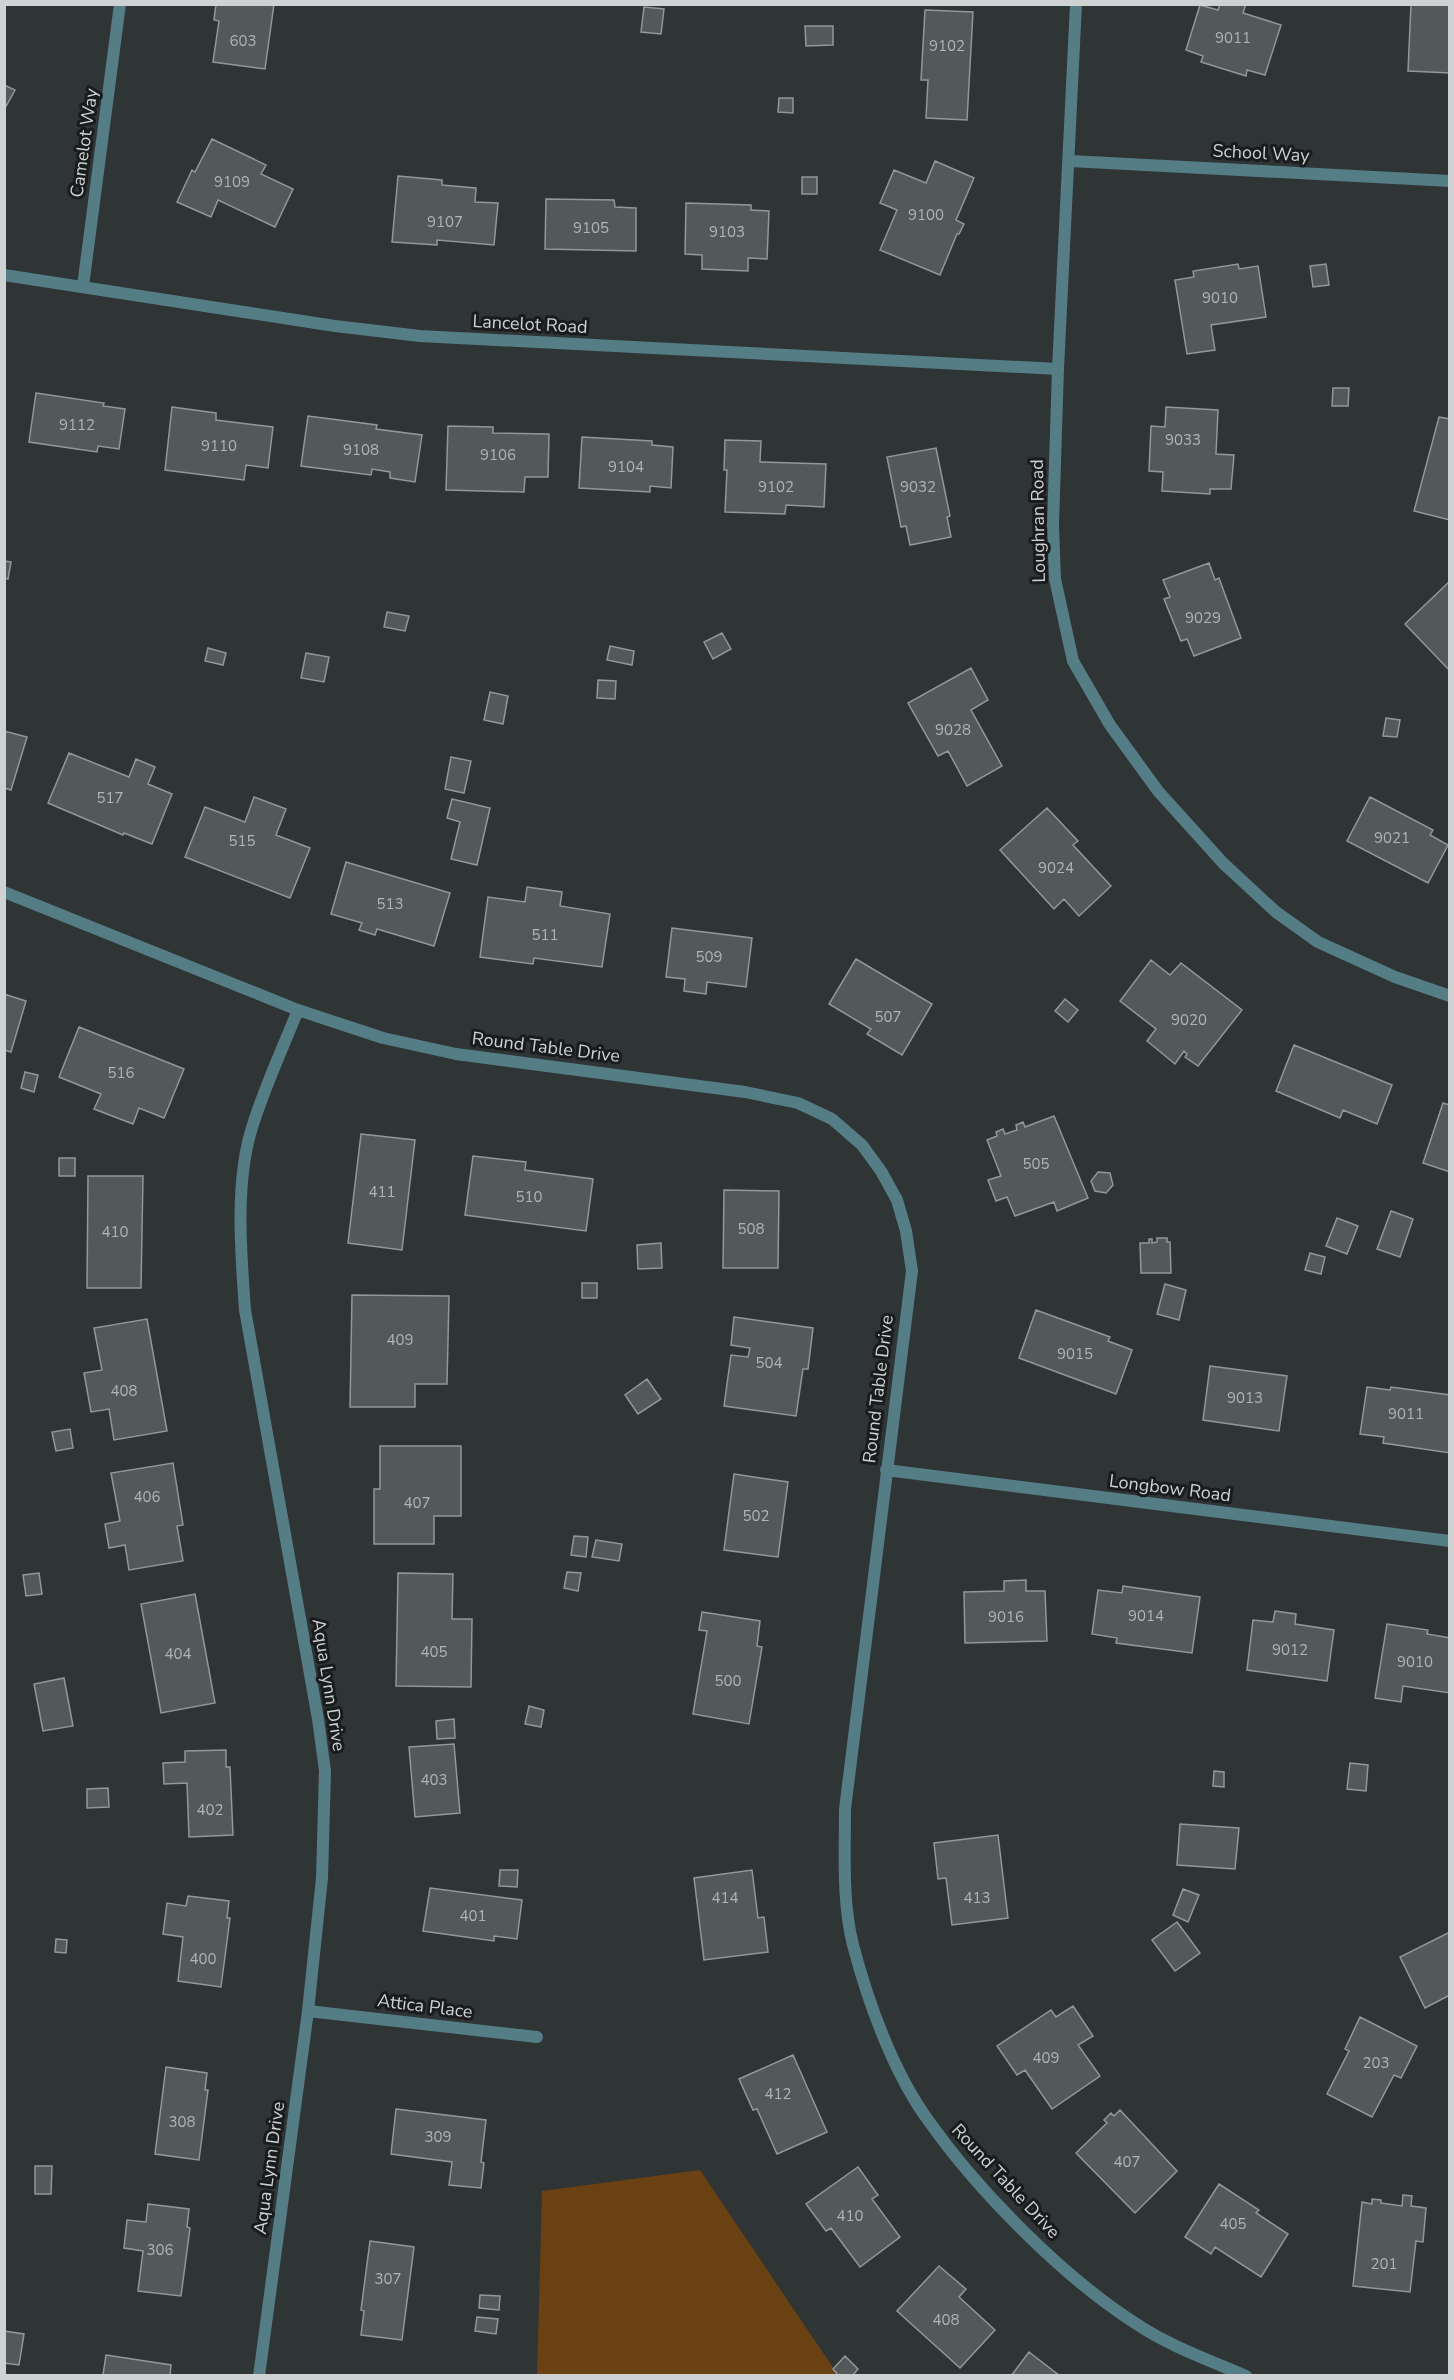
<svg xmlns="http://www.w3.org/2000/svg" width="1454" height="2380" font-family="'Nunito Sans',sans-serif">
<rect width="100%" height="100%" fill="#2f3435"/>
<path fill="#694112" d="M700,2170L838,2375L537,2376L542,2191Z"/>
<path fill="#53595a" stroke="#919899" stroke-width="1.5" d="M216,4H274L265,69L213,62L219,21L214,20Z
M1220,4H1246L1243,13L1281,25L1265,75L1247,70L1246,76L1201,62L1203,56L1186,50L1200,5L1218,10Z
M1411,4L1450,5V73L1408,71Z
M644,7L664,9L661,34L641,32Z
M925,10L973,12L967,120L926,118L928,80H921Z
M805,26H833V45L806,46Z
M4,85L15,90L4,110Z
M779,98H793V113L778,112Z
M212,139L266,165L261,174L293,189L275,227L218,200L211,217L177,202L192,170L195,172Z
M935,161L974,178L956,220L964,224L959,234H957L940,275L880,250L897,210L880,203L894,170L926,183Z
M398,176L442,180V185L476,188L475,202L498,203L494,245L437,240V245L392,242Z
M802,177H817V194H802Z
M546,199L614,200L615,207L636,208V251L545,249Z
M686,203L751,205V210L769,211L767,259L748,258V271L702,269V255L685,254Z
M1238,264L1239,269L1258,266L1266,317L1211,325L1215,350L1187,354L1175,280L1194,277L1193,271Z
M1326,264L1329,285L1313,287L1310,266Z
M1333,388H1349L1348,406H1332Z
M36,393L104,403L103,406L125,409L119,449L98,446L97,452L29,442Z
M172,407L216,413V420L273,427L268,468L246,465L244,480L165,470Z
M1166,407L1218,410L1216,454L1234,455L1231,489H1210V494L1162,491L1163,472L1149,471L1151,426L1165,427Z
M308,416L377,425L376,429L422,435L415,482L390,478V472L372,469L371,475L301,466Z
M1439,417L1450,419V520L1414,511Z
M448,426L493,427V433L549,434L548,477H525L524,492L446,490Z
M582,437L652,441V445L673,447L671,488L650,486V492L579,488Z
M725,440L761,441L760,462L826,464L824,507L786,505L785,514L725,512L727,470H724Z
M936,448L950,516L947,517L951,537L910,545L906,526L901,527L887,457Z
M4,561L11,562L8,579L4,578Z
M1209,563L1215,580L1219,578L1241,638L1194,656L1187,639L1181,641L1164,599L1170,597L1163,580Z
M1450,581V671L1405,624Z
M387,612L409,616L405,631L384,627Z
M722,633L731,649L713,659L704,642Z
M610,646L634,651L632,665L607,660Z
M208,648L226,653L223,665L205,661Z
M306,653L329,657L324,682L301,678Z
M971,668L988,700L971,710L1002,766L967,786L948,751L938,756L908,703Z
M598,680L616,681L615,699L597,698Z
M490,692L508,696L503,724L484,720Z
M1386,718L1400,720L1397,737L1383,736Z
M4,731L27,737L11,790L4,788Z
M69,753L129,777L136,759L155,767L148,784L172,794L152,844L124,833L123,835L48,803Z
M451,757L471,761L464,793L445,789Z
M254,797L286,809L276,835L310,848L290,898L185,857L205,807L245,822Z
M1370,797L1433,830L1430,835L1448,845L1428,883L1347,841Z
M452,799L490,808L477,865L451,859L460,822L447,818Z
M1047,808L1078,841L1073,845L1111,886L1079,916L1064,899L1054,909L1000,850Z
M346,862L450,893L434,946L377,929L375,935L359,930L362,923L331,914Z
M527,887L562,892L560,906L610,914L602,967L534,958L533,964L480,957L488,897L525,902Z
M672,928L752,938L746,987L707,982L706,994L684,991L685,979L666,977Z
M856,959L932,1004L902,1055L867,1034L871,1029L829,1004Z
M1151,960L1170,975L1181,963L1242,1010L1198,1066L1185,1057L1187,1054L1184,1051L1175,1064L1147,1041L1156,1029L1120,1001Z
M4,994L26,1001L11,1052L4,1050Z
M1065,999L1078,1010L1068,1022L1055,1011Z
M79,1027L184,1069L164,1118L139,1108L133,1124L94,1109L101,1094L59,1077Z
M1294,1045L1392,1085L1377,1124L1343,1110L1340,1118L1276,1091Z
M25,1072L38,1075L34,1092L21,1088Z
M1443,1103L1450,1105V1172L1423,1163Z
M1054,1116L1088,1198L1057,1211L1054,1202L1015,1216L1007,1197L996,1201L988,1180L1001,1176L987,1140L997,1136L996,1132L1003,1129L1005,1134L1017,1130L1016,1125L1023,1122L1025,1127Z
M361,1134L415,1140L402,1250L348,1243Z
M473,1156L526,1162L525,1170L593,1179L586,1231L465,1215Z
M59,1158H75V1176H59Z
M1098,1172L1110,1173L1113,1185L1106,1193L1095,1191L1091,1181Z
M88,1176H143L141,1288H87Z
M724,1190L779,1191L778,1268H723Z
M1391,1211L1413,1219L1400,1257L1377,1249Z
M1337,1218L1358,1226L1347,1254L1326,1246Z
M1157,1238H1167V1242H1170L1171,1273H1141L1140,1243H1149V1239H1152V1243L1157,1242Z
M661,1243L662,1268L638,1269L637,1245Z
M1310,1253L1325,1257L1321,1274L1305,1270Z
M582,1283H597V1298H582Z
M1165,1284L1186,1290L1179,1320L1157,1314Z
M352,1295L449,1296L447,1384H415V1407H350Z
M1036,1310L1110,1337L1108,1341L1132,1350L1116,1394L1019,1358Z
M734,1317L813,1328L808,1369H803L796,1416L724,1406L731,1355L748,1357L750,1348L731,1345Z
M147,1319L167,1431L114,1440L109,1409L91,1412L84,1373L102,1370L94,1328Z
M1210,1366L1287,1376L1279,1431L1203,1420Z
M647,1379L661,1399L638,1414L625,1395Z
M1367,1387L1390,1390L1391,1387L1450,1395V1453L1383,1443L1384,1437L1360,1434Z
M70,1429L73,1448L56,1451L52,1432Z
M380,1446H461V1516H434V1544H374V1489H380Z
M173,1463L183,1525L177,1526L183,1561L129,1570L125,1545L109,1548L105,1524L120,1521L111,1473Z
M734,1474L788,1482L778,1557L724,1550Z
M574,1536L588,1537L586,1557L571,1555Z
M596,1540L622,1544L619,1561L592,1557Z
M567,1572L581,1573L578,1591L564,1588Z
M39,1573L42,1594L26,1596L23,1575Z
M398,1573L453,1574L452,1619H472L471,1687L396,1686Z
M1026,1580V1591H1045L1047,1641L965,1643L964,1592L1004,1591V1581Z
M1123,1586L1200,1597L1192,1653L1116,1643L1117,1638L1092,1634L1098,1590L1122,1593Z
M195,1594L215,1703L161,1713L141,1604Z
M1275,1611L1296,1614L1295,1624L1334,1630L1327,1681L1247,1670L1253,1620L1273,1622Z
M702,1612L760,1621L757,1646L762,1647L749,1724L693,1714L707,1631L699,1630Z
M1387,1624L1428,1630L1427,1634L1450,1638V1693L1403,1686L1401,1702L1375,1698Z
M64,1678L73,1726L43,1731L34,1684Z
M529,1706L544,1710L541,1727L525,1724Z
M454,1719L455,1738L437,1739L436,1721Z
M454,1744L460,1813L415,1817L409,1747Z
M226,1750V1767H230L233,1835L189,1837L187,1783L164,1784L163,1763L185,1762V1751Z
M1350,1763L1368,1765L1366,1791L1347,1789Z
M1214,1771L1224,1772V1787L1213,1786Z
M108,1788L109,1807L87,1808V1789Z
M1180,1824L1239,1828L1235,1869L1177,1865Z
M998,1835L1008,1918L952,1925L946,1878L938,1879L934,1843Z
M500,1870H518L517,1887L499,1886Z
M752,1870L758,1918L764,1917L768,1952L704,1960L694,1878Z
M430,1888L522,1900L517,1939L494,1936V1941L423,1931Z
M1183,1889L1199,1895L1188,1922L1173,1915Z
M188,1896L229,1901L227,1918H230L221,1987L178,1981L183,1937L163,1934L167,1903L186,1906Z
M1177,1922L1200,1953L1175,1971L1152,1940Z
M1450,1932V1995L1425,2008L1400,1957Z
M56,1939L67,1940L66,1953L55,1952Z
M1073,2006L1093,2036L1078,2045L1100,2076L1052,2109L1025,2070L1017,2075L997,2046L1051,2010L1056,2017Z
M1360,2017L1417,2046L1401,2078L1394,2075L1372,2117L1327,2094L1349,2051L1345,2049Z
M793,2055L827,2132L777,2154L757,2109L753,2110L739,2079Z
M166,2067L207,2073L205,2090H208L199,2160L155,2154Z
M396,2109L486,2120L481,2162L484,2163L481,2188L449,2185L452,2162L391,2154Z
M1120,2110L1177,2171L1135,2213L1076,2153L1107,2123L1104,2120L1111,2113L1114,2116Z
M35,2166H52L51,2194H35Z
M858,2167L878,2195L872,2199L900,2237L860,2267L831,2228L826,2231L806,2204Z
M1219,2184L1259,2210L1256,2213L1288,2234L1261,2277L1215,2247L1211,2254L1185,2237Z
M1403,2195L1412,2196L1411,2206L1426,2208L1423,2242L1416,2241L1410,2292L1353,2286L1362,2202L1372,2204V2199L1381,2200V2203L1402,2206Z
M148,2204L189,2209L187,2227L190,2228L181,2296L138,2291L143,2251L124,2248L127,2220L146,2222Z
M370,2241L414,2247L402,2340L361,2335L364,2311L361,2310Z
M939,2266L966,2289L959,2297L995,2330L960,2368L897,2311Z
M480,2295L500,2296L499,2310L479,2308Z
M477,2317L498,2319L496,2334L475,2331Z
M4,2331L24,2334L19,2365L4,2363Z
M1029,2352L1060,2376H1011Z
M106,2355L171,2365L170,2376L103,2375Z
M845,2356L858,2369L852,2376H839L833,2369Z"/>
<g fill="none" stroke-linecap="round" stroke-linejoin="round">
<path stroke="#547d86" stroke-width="12" d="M1070,161L1450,181
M4,275L335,326L420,336L1058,369
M83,286L120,4
M4,892L298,1010L383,1038L456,1054L745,1092L798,1103L832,1119L862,1145L881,1171L897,1200L906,1231L912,1271L845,1809C845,1854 842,1901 853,1945C868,2002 893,2072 928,2120C978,2191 1062,2276 1135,2323C1169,2346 1209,2360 1246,2376
M886,1470L1450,1541
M308,2011L537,2037
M259,2376L308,2011L322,1878L325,1771L318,1719L245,1310C241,1254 235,1185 251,1131C263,1090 282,1050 298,1010"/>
<path stroke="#547d86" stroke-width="12" d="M1076,4L1058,369L1053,525L1055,579L1073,661L1110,725L1158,791L1223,863L1276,912L1318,942L1395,977L1450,996"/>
</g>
<g text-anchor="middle" stroke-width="6" stroke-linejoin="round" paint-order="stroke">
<g font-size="15" fill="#afb4b4">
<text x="1233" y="43">9011</text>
<text x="243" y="46">603</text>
<text x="947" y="51">9102</text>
<text x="232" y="187">9109</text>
<text x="926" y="220">9100</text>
<text x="445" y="227">9107</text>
<text x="591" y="233">9105</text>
<text x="727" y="237">9103</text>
<text x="1220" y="303">9010</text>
<text x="77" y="430">9112</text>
<text x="1183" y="445">9033</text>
<text x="219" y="451">9110</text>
<text x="361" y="455">9108</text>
<text x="498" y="460">9106</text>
<text x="626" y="472">9104</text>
<text x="776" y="492">9102</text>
<text x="918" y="492">9032</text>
<text x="1203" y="623">9029</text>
<text x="953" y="735">9028</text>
<text x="110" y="803">517</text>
<text x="1392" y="843">9021</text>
<text x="242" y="846">515</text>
<text x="1056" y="873">9024</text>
<text x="390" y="909">513</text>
<text x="545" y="940">511</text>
<text x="709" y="962">509</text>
<text x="888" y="1022">507</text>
<text x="1189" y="1025">9020</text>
<text x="121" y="1078">516</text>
<text x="1036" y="1169">505</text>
<text x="382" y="1197">411</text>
<text x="529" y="1202">510</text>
<text x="751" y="1234">508</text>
<text x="115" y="1237">410</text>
<text x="400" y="1345">409</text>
<text x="1075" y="1359">9015</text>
<text x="769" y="1368">504</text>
<text x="124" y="1396">408</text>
<text x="1245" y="1403">9013</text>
<text x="1406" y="1419">9011</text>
<text x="147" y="1502">406</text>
<text x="417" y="1508">407</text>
<text x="756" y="1521">502</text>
<text x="1146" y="1621">9014</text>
<text x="1006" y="1622">9016</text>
<text x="1290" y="1655">9012</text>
<text x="434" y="1657">405</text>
<text x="178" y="1659">404</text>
<text x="1415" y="1667">9010</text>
<text x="728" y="1686">500</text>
<text x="434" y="1785">403</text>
<text x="210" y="1815">402</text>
<text x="725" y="1903">414</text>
<text x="977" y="1903">413</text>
<text x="473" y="1921">401</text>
<text x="203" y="1964">400</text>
<text x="1046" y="2063">409</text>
<text x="1376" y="2068">203</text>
<text x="778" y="2099">412</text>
<text x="182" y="2127">308</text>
<text x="438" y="2142">309</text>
<text x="1127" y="2167">407</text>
<text x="850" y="2221">410</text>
<text x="1233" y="2229">405</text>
<text x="160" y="2255">306</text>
<text x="1384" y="2269">201</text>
<text x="388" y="2284">307</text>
<text x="946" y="2325">408</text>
</g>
<g font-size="18" fill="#ced2d2" stroke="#191b1c">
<text transform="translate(84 143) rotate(-82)" y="6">Camelot Way</text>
<text transform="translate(1261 153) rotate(3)" y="6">School Way</text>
<text transform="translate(530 324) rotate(3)" y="6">Lancelot Road</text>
<text transform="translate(1038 521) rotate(-91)" y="6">Loughran Road</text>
<text transform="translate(546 1047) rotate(7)" y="6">Round Table Drive</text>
<text transform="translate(878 1389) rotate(-83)" y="6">Round Table Drive</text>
<text transform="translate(1170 1488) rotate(7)" y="6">Longbow Road</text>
<text transform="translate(329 1685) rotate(81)" y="6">Aqua Lynn Drive</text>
<text transform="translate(425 2006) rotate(7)" y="6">Attica Place</text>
<text transform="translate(269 2168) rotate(-82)" y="6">Aqua Lynn Drive</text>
<text transform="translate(1006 2181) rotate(47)" y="6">Round Table Drive</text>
</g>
</g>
<rect width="1454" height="2380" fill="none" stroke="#ced2d2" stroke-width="12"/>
</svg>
